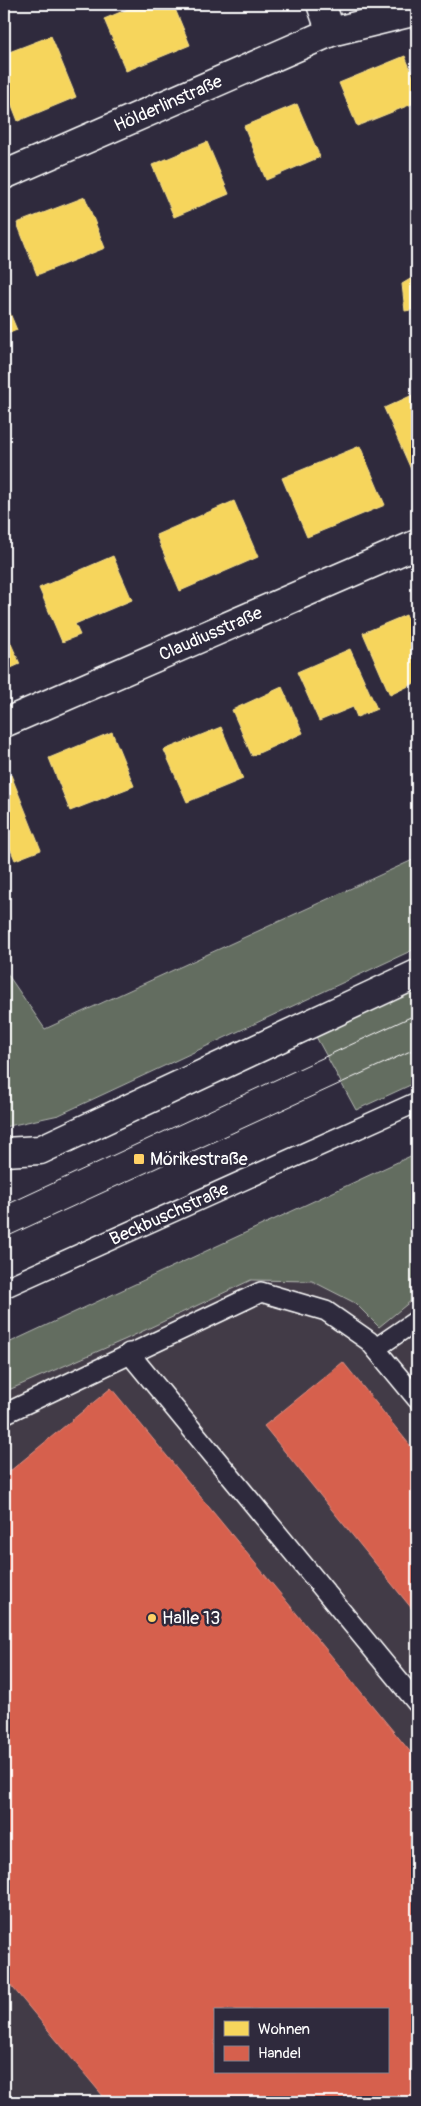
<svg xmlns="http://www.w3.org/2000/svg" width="421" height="2106" font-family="Pangolin,sans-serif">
<rect width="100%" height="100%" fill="#2f2a3d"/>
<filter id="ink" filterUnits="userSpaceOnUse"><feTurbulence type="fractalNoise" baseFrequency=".02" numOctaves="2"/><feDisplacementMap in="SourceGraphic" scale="10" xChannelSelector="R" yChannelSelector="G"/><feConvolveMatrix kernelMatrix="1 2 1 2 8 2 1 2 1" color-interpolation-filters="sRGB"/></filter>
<g filter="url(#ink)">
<path fill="#433a47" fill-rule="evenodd" d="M417,1157V2102H4V1350ZM215,2010H387V2072H215Z"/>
<path fill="#646d61" stroke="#b2b6b0" d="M417,858V948L59,1115L4,1127V969L45,1029Z
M417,987V1082L356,1110L314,1033Z
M417,1153V1296L379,1327L355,1303L312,1281L251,1280L124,1340L4,1392V1345Z"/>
<path fill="#f6d55c" stroke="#f9e28d" d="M140,4H173L190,45L126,71L104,19Z
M51,36L76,97L18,121L4,85V54Z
M405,56L417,85V102L357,126L339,83Z
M297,104L320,157L266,180L244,126Z
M207,142L229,194L174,217L152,165Z
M85,197L105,248L37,275L17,223Z
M417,275V309L405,311L402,284Z
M4,299L17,330L4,335Z
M417,393V474L414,476L384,408Z
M360,446L385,505L307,537L282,478Z
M234,501L258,557L180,591L156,535Z
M113,556L132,600L75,624L80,635L62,642L39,588Z
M406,615L417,641V682L390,695L363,633Z
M4,628L20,664L4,671Z
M350,649L377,709L357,717L353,707L319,721L297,672Z
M282,687L303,733L252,756L232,710Z
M221,727L243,779L187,802L164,750Z
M112,732L134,786L70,811L49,758Z
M11,775L41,850L15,860L8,843L4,845V778Z"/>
<path fill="#d6604d" stroke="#e29082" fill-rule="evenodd" d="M343,1362L417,1454V1615L264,1426Z
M111,1388L417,1760V2102H108L4,1977V1476ZM215,2010H387V2072H215Z"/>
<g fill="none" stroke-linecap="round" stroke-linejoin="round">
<g stroke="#fff" stroke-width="22">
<g id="lane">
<path id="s1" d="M4,1288L417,1102"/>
<path d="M376,1348L417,1320"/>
<path d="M129,1353L417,1703"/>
<path d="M4,1414L261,1292L326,1311L369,1341L417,1399"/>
</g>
</g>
<g stroke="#fff" stroke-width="31">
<g id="street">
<path d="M321,4L331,32L417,11"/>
<path id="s2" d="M4,175L331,32"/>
<path id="s3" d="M4,723L417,544"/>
<path d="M4,1152L40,1150L417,974"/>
</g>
</g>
<use href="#lane" stroke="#2f2a3d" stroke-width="19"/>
<use href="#street" stroke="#2f2a3d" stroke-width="28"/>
<path stroke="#fff" stroke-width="1" d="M4,1206L417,1014
M4,1238L417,1048"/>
</g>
</g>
<g fill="#ffd166" stroke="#2f2a3d" stroke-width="2">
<rect x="133" y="1153" width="12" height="12" rx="2.5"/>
<circle cx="152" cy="1618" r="5"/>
</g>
<g text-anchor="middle" stroke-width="5" stroke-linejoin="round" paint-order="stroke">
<g font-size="18" fill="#fff" stroke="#2f2a3d">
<text dy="6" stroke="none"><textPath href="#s2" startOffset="179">Hölderlinstraße</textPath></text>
<text dy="6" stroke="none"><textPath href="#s3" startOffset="225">Claudiusstraße</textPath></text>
<text dy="6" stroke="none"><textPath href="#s1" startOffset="181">Beckbuschstraße</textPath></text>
</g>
<g font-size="18" fill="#fff" stroke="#2f2a3d" text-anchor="start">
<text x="150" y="1165">Mörikestraße</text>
<text x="162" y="1624">Halle 13</text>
</g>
</g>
<rect width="421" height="2106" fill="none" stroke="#2f2a3d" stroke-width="20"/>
<rect x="10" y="10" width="401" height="2086" fill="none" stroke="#fff" stroke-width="2" filter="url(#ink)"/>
<rect x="214" y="2008" width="175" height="65" fill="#2f2a3d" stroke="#827f8b"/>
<rect x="224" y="2021" width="25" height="15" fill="#f6d55c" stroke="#827f8b"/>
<text x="258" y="2034" font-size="15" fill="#ffffff">Wohnen</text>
<rect x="224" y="2046" width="25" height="15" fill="#d6604d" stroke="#827f8b"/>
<text x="258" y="2058" font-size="15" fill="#ffffff">Handel</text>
</svg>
